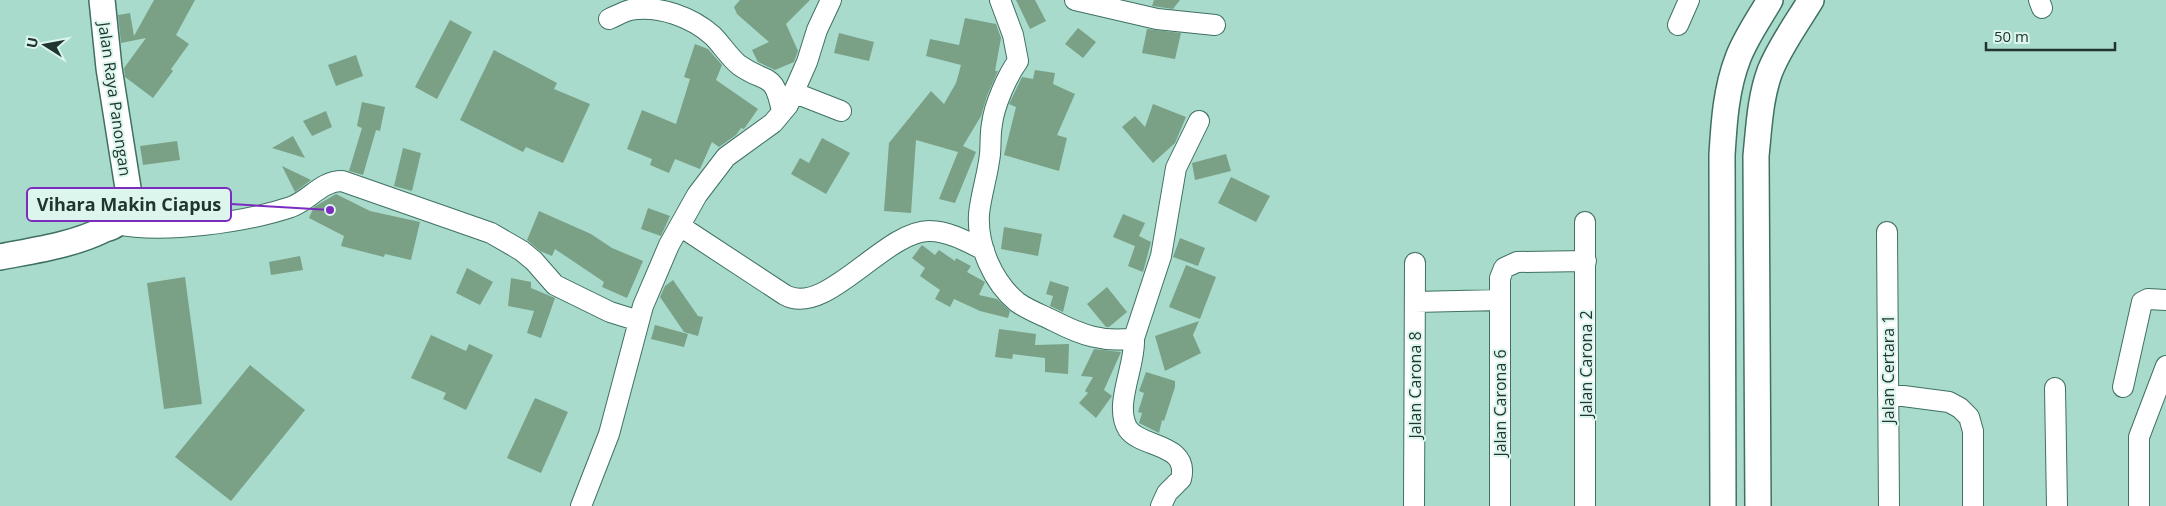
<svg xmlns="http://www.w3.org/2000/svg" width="2166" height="506" font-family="'Open Sans',sans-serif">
<rect width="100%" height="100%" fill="#a8dbcc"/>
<path fill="#7aa086" d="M154,0H195L176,35L189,44L171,69L173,71L153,98L125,77L124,68L146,38L121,43L118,15L130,13L134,36Z
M740,0H810L786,24L798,51L794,62L775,70L758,62L752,50L769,42L737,14L734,7Z
M1016,0H1035L1046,21L1030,29Z
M1154,0H1180L1173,9L1152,6Z
M965,18L996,24L1001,38L995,71H998L987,96L981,116L963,146L976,152L955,203L939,199L958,152L916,140L911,213L884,211L889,143L931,91L944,104L956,83L961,65L926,56L930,39L959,45Z
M450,20L472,32L437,99L415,87Z
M1078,28L1096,42L1083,58L1065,44Z
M1147,29L1181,33L1175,59L1142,53Z
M839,33L874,42L869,61L834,53Z
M695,44L708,49L722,65L716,80L758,109L744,129L741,128L736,135L719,147L712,142L700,169L675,159L669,173L650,165L652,159L627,149L642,110L676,124L690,79L684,77Z
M494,50L557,83L554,89L590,104L563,163L526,147L523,152L460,120Z
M356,55L363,76L336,86L328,65Z
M1035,70L1055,73L1053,84L1075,94L1057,135L1067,138L1059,171L1004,155L1016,107L1009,104L1022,77L1033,79Z
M362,102L385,107L380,131L376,130L363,175L349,171L362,128L357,126Z
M1153,104L1186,117L1175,143L1153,163L1122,127L1135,116L1145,127Z
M326,111L332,127L312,136L303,121Z
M293,136L305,158L272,148Z
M822,138L850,153L826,194L791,174L800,158L809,163Z
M177,141L180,160L143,165L140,146Z
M403,148L421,153L412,191L394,186Z
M1226,154L1231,171L1195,180L1192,163Z
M282,166L311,180L295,192Z
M1231,177L1270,196L1256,222L1218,203Z
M336,194L370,211L420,222L411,260L385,254L384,257L341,246L344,236L309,218L314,207Z
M648,208L670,216L661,236L641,229Z
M539,211L591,234L612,248L643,261L627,298L602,287L604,282L555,249L552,256L540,251L527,240Z
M1123,214L1145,223L1139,236L1151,242L1143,272L1128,266L1135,246L1113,237Z
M1004,227L1042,234L1038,256L1001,249Z
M1180,238L1205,248L1198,266L1173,257Z
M922,245L935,255L939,250L955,261L956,258L971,266L967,272L985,282L979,295L997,299L1010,311L1008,318L980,311L954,299L950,307L935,299L940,290L920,276L925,268L912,258Z
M300,256L303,270L271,275L269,262Z
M1186,265L1216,277L1200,319L1169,307Z
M467,268L493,282L480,305L456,293Z
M185,277L202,404L164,409L147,283Z
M511,278L531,282V288L555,298L541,338L527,333L534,311L508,306Z
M673,280L698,316L703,317L698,336L684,332L660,297L665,286Z
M1050,281L1069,287L1063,312L1050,306L1053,296L1046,294Z
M1107,287L1127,312L1109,327H1106L1087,304Z
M1199,321L1193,335L1201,353L1165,371L1155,336Z
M655,325L688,334L684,347L651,339Z
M999,329L1036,334L1035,345L1069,344L1068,374L1045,372V358L1013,354L1012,359L995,357Z
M431,335L466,351L469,344L493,355L466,410L443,399L446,393L411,378Z
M1094,349L1121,352L1104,390L1112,396L1096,418L1079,403L1088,393L1085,391L1093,377L1081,376Z
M250,365L305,410L231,501L175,457Z
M1146,372L1175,381V387L1164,421L1162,420L1159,433L1139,423L1142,413L1138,412L1144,393L1139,391Z
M535,398L568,412L541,473L507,458Z"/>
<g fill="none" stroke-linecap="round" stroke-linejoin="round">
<g stroke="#3f7063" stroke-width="22">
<path id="minor" d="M1000,0L1013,35L1018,61C1007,76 994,106 992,124C990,134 991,144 990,154C988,174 981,194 979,214C977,246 993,282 1017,302C1028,310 1042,315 1054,321C1081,335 1104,343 1134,338C1136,366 1113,405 1128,429C1141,448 1190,443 1181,479L1167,493L1161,506
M1075,0L1157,19L1215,25
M2039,0L2042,8
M609,19C616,16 623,12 630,10C659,5 692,17 713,36C722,45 729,57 739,65C767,85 774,70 782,112
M1678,25L1689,0
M795,93L841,111
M116,224C164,234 246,222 291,207C310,200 321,181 342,181L491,233L522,251L534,261L555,285L610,312L639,321
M680,226L785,295C826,318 885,230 930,231C948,231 968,242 984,250
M1887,232L1889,506
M1415,302L1500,300
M1134,338L1161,256L1176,168L1199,121
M2123,387L2142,302L2148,299L2166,300
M2055,388L2057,506
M1888,394L1949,402L1960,408L1969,417L1973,431V506
M581,506L609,434L643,306L669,245L697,195L726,157L773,123L788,105L807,62L817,30L831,0
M1414,506L1415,263
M1500,506V278L1504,268L1517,262L1586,261
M1585,506V222
M2139,506V437L2166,366"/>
</g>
<g stroke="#3f7063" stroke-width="28">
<path id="tertiary" d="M0,257C36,250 73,245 105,229C109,228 113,227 116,224C126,216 127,200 128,188L109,68L102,0
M1723,506L1722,155C1724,122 1726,89 1738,58C1746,37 1759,19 1770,0
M1758,506L1756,156C1759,127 1760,98 1770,71C1780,46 1797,23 1811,0"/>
</g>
<use href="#minor" stroke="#fff" stroke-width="20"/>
<use href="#tertiary" stroke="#fff" stroke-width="25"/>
</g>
<g text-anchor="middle" stroke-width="4" stroke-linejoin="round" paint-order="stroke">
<g font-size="16" fill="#20352f" stroke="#dcf6ee">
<text transform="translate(115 99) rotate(82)" y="6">Jalan Raya Panongan</text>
<text transform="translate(1586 364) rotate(-90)" y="6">Jalan Carona 2</text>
<text transform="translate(1888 369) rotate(-90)" y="6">Jalan Certara 1</text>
<text transform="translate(1415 385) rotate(-90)" y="6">Jalan Carona 8</text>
<text transform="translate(1500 403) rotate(-90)" y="6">Jalan Carona 6</text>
</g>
</g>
<path fill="none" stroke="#7b2cbf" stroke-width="2" d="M330 210L231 204"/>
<circle fill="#7b2cbf" stroke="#dcf6ee" stroke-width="2" cx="330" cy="210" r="5"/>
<rect fill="#dcf6ee" stroke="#7b2cbf" stroke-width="2" x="27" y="188" width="204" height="33" rx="5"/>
<g font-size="18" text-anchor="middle" font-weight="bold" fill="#20352f">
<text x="129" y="211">Vihara Makin Ciapus</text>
</g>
<g transform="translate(45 45) rotate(281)" stroke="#dcf6ee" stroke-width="4" paint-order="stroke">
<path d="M0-4L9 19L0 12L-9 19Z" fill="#20352f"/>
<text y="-8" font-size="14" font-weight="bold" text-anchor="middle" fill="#20352f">U</text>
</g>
<path d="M1986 42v8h129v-8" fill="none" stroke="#20352f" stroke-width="2.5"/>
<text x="1994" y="42" font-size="15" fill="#20352f" stroke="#dcf6ee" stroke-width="4" paint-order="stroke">50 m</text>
</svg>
